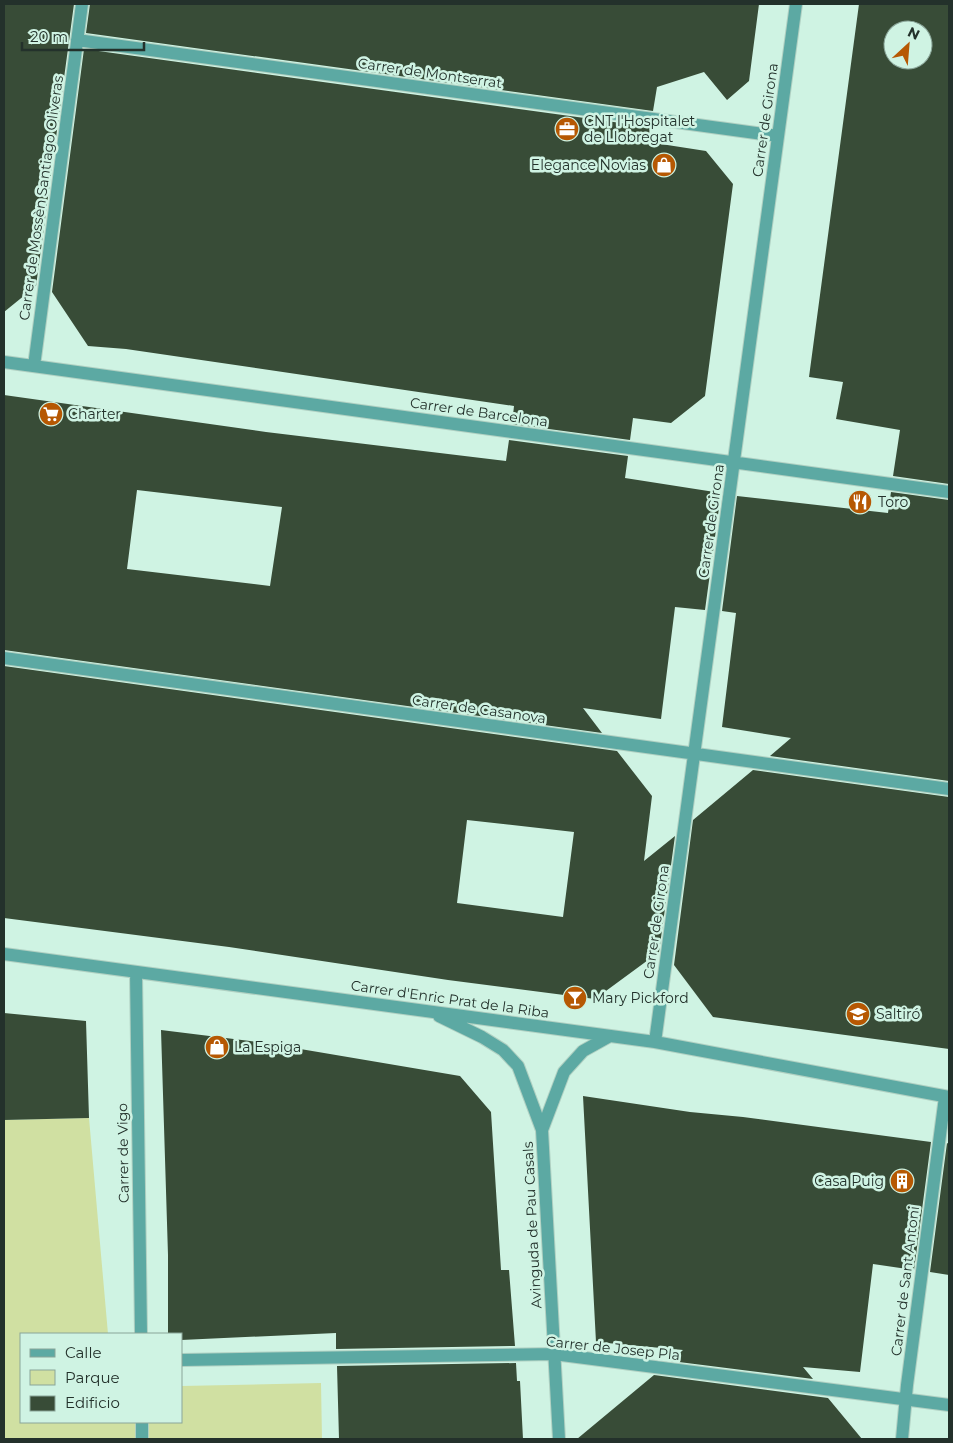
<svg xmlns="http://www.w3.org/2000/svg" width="953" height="1443" font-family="Montserrat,sans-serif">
<rect width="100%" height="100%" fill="#cff3e3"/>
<path fill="#d0e0a2" d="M89,1118L108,1334H21V1422H181V1386L321,1383L322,1439H4V1120Z"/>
<path fill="#384c37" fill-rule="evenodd" d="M4,4H74L36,286L4,312Z
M90,4H759L749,81L727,100L704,72L657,87L653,111L86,33Z
M859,4H949V484L893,476L900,430L836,419L843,382L809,377ZM893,30H923V60H893Z
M84,49L650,127L648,142L706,151L733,184L705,396L671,423L633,418L630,440L512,424L514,406L126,349L88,346L52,292Z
M4,395L266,432L506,461L509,440L628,456L625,478L721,493L705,610L675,607L661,719L583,708L602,733L4,650ZM137,490L282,507L270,586L127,569Z
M891,492L949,500V781L770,756L791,738L722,727L736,613L722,611L737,496L888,513Z
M4,666L617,751L652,796L644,861L675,836L659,952L595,999L448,980L229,947L4,918ZM467,820L574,832L563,917L457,903Z
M753,770L949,797V1049L713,1017L674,965L693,820Z
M4,1013L86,1021L89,1118L4,1120Z
M161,1030L259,1042L460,1076L491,1112L501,1270H509L515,1346L336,1349V1333L181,1340V1334H168V1255Z
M583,1096L690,1112L743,1117L931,1142L914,1270L873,1264L860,1372L803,1367L813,1379L671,1361L683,1350L596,1342Z
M947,1143L949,1144V1275L930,1272Z
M516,1363L517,1381H520L523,1439H339L337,1366Z
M654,1375L828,1398L862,1439H577Z"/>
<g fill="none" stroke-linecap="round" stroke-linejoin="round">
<g stroke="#b0d0c2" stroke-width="14">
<path id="minor" d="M77,40L778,136
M4,362L949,492
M34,366L82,4
M4,658L949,789
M4,954L655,1042L949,1097
M136,972L141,1334
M439,1016L482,1037L503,1050L518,1066L542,1130L559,1439
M655,1042L796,4
M542,1130L564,1072L583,1051L610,1036
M181,1360L554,1354L949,1405
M142,1422V1439
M902,1439L907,1385L945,1097"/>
</g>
<use href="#minor" stroke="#5ca9a3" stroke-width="12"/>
</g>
<defs>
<g id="office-disc" transform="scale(1.25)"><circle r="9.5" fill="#b65803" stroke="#cff3e3"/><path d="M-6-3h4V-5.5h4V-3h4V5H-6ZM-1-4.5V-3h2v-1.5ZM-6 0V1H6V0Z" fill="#fff"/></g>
<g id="shop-disc" transform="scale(1.25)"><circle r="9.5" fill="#b65803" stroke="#cff3e3"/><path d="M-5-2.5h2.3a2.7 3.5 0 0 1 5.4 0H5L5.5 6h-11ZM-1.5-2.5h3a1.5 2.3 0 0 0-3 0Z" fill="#fff"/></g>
<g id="supermarket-disc" transform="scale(1.25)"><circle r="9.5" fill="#b65803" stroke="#cff3e3"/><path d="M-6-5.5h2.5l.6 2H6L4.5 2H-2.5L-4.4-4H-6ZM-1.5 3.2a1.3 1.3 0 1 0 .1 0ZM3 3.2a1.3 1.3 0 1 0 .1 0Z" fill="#fff"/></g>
<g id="restaurant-disc" transform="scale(1.25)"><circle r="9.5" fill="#b65803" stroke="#cff3e3"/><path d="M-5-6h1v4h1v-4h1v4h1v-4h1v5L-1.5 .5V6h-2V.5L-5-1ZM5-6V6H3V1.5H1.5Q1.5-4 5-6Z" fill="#fff"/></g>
<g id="bar-disc" transform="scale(1.25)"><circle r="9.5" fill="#b65803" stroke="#cff3e3"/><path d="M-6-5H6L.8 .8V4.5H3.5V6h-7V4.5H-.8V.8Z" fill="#fff"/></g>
<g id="school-disc" transform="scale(1.25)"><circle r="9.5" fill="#b65803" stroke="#cff3e3"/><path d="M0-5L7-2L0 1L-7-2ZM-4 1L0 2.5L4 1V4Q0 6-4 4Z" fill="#fff"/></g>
<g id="building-disc" transform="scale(1.25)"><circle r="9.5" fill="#b65803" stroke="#cff3e3"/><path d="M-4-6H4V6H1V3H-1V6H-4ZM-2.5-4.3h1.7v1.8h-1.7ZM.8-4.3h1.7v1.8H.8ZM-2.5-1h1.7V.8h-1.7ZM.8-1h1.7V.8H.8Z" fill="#fff"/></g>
</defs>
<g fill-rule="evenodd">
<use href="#office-disc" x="567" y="129"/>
<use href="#shop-disc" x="664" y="165"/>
<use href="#supermarket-disc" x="51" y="414"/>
<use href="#restaurant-disc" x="860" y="502"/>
<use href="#bar-disc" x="575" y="998"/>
<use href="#school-disc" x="858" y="1014"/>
<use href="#shop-disc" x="217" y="1047"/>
<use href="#building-disc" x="902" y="1181"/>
</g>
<g text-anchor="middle" stroke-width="5" stroke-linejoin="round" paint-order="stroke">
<g font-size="14" fill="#23312b" stroke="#cff3e3">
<text transform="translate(430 73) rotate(8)" y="5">Carrer de Montserrat</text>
<text transform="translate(765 120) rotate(-82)" y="5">Carrer de Girona</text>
<text transform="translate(41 198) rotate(-82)" y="5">Carrer de Mossèn Santiago Oliveras</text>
<text transform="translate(479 412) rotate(8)" y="5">Carrer de Barcelona</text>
<text transform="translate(711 521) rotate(-82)" y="5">Carrer de Girona</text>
<text transform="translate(479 709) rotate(8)" y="5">Carrer de Casanova</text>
<text transform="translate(656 922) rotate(-82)" y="5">Carrer de Girona</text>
<text transform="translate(450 999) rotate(8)" y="5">Carrer d'Enric Prat de la Riba</text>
<text transform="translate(123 1153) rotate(-91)" y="5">Carrer de Vigo</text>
<text transform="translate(532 1225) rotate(-93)" y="5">Avinguda de Pau Casals</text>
<text transform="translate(905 1281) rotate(-83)" y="5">Carrer de Sant Antoni</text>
<text transform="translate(613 1348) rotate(6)" y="5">Carrer de Josep Pla</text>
</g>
<g font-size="14" fill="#23312b" stroke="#cff3e3" text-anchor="start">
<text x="584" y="126">CNT l'Hospitalet<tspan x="584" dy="16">de Llobregat</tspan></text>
<text x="646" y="170" text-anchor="end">Elegance Novias</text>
<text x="68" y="419">Charter</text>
<text x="878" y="507">Toro</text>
<text x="592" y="1003">Mary Pickford</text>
<text x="876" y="1019">Saltiró</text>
<text x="234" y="1052">La Espiga</text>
<text x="884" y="1186" text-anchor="end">Casa Puig</text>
</g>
</g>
<rect width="953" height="1443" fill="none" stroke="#23312b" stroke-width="10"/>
<rect x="20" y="1333" width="162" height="90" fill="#cff3e3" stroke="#8aa599"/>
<rect x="30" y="1349" width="25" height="8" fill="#5ca9a3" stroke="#8aa599"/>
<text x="65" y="1358" font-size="15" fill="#23312b">Calle</text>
<rect x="30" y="1370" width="25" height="15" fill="#d0e0a2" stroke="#8aa599"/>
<text x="65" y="1383" font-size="15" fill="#23312b">Parque</text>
<rect x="30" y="1396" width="25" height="15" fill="#384c37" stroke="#8aa599"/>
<text x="65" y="1408" font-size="15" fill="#23312b">Edificio</text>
<g transform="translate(908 45) rotate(26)"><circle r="24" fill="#cff3e3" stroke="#8aa599"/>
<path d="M0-4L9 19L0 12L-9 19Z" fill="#b65803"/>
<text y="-8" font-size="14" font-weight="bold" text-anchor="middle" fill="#23312b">N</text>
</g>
<path d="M22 42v8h122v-8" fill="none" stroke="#23312b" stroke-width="2.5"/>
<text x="30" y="42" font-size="15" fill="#23312b" stroke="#cff3e3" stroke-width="4" paint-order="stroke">20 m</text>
</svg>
